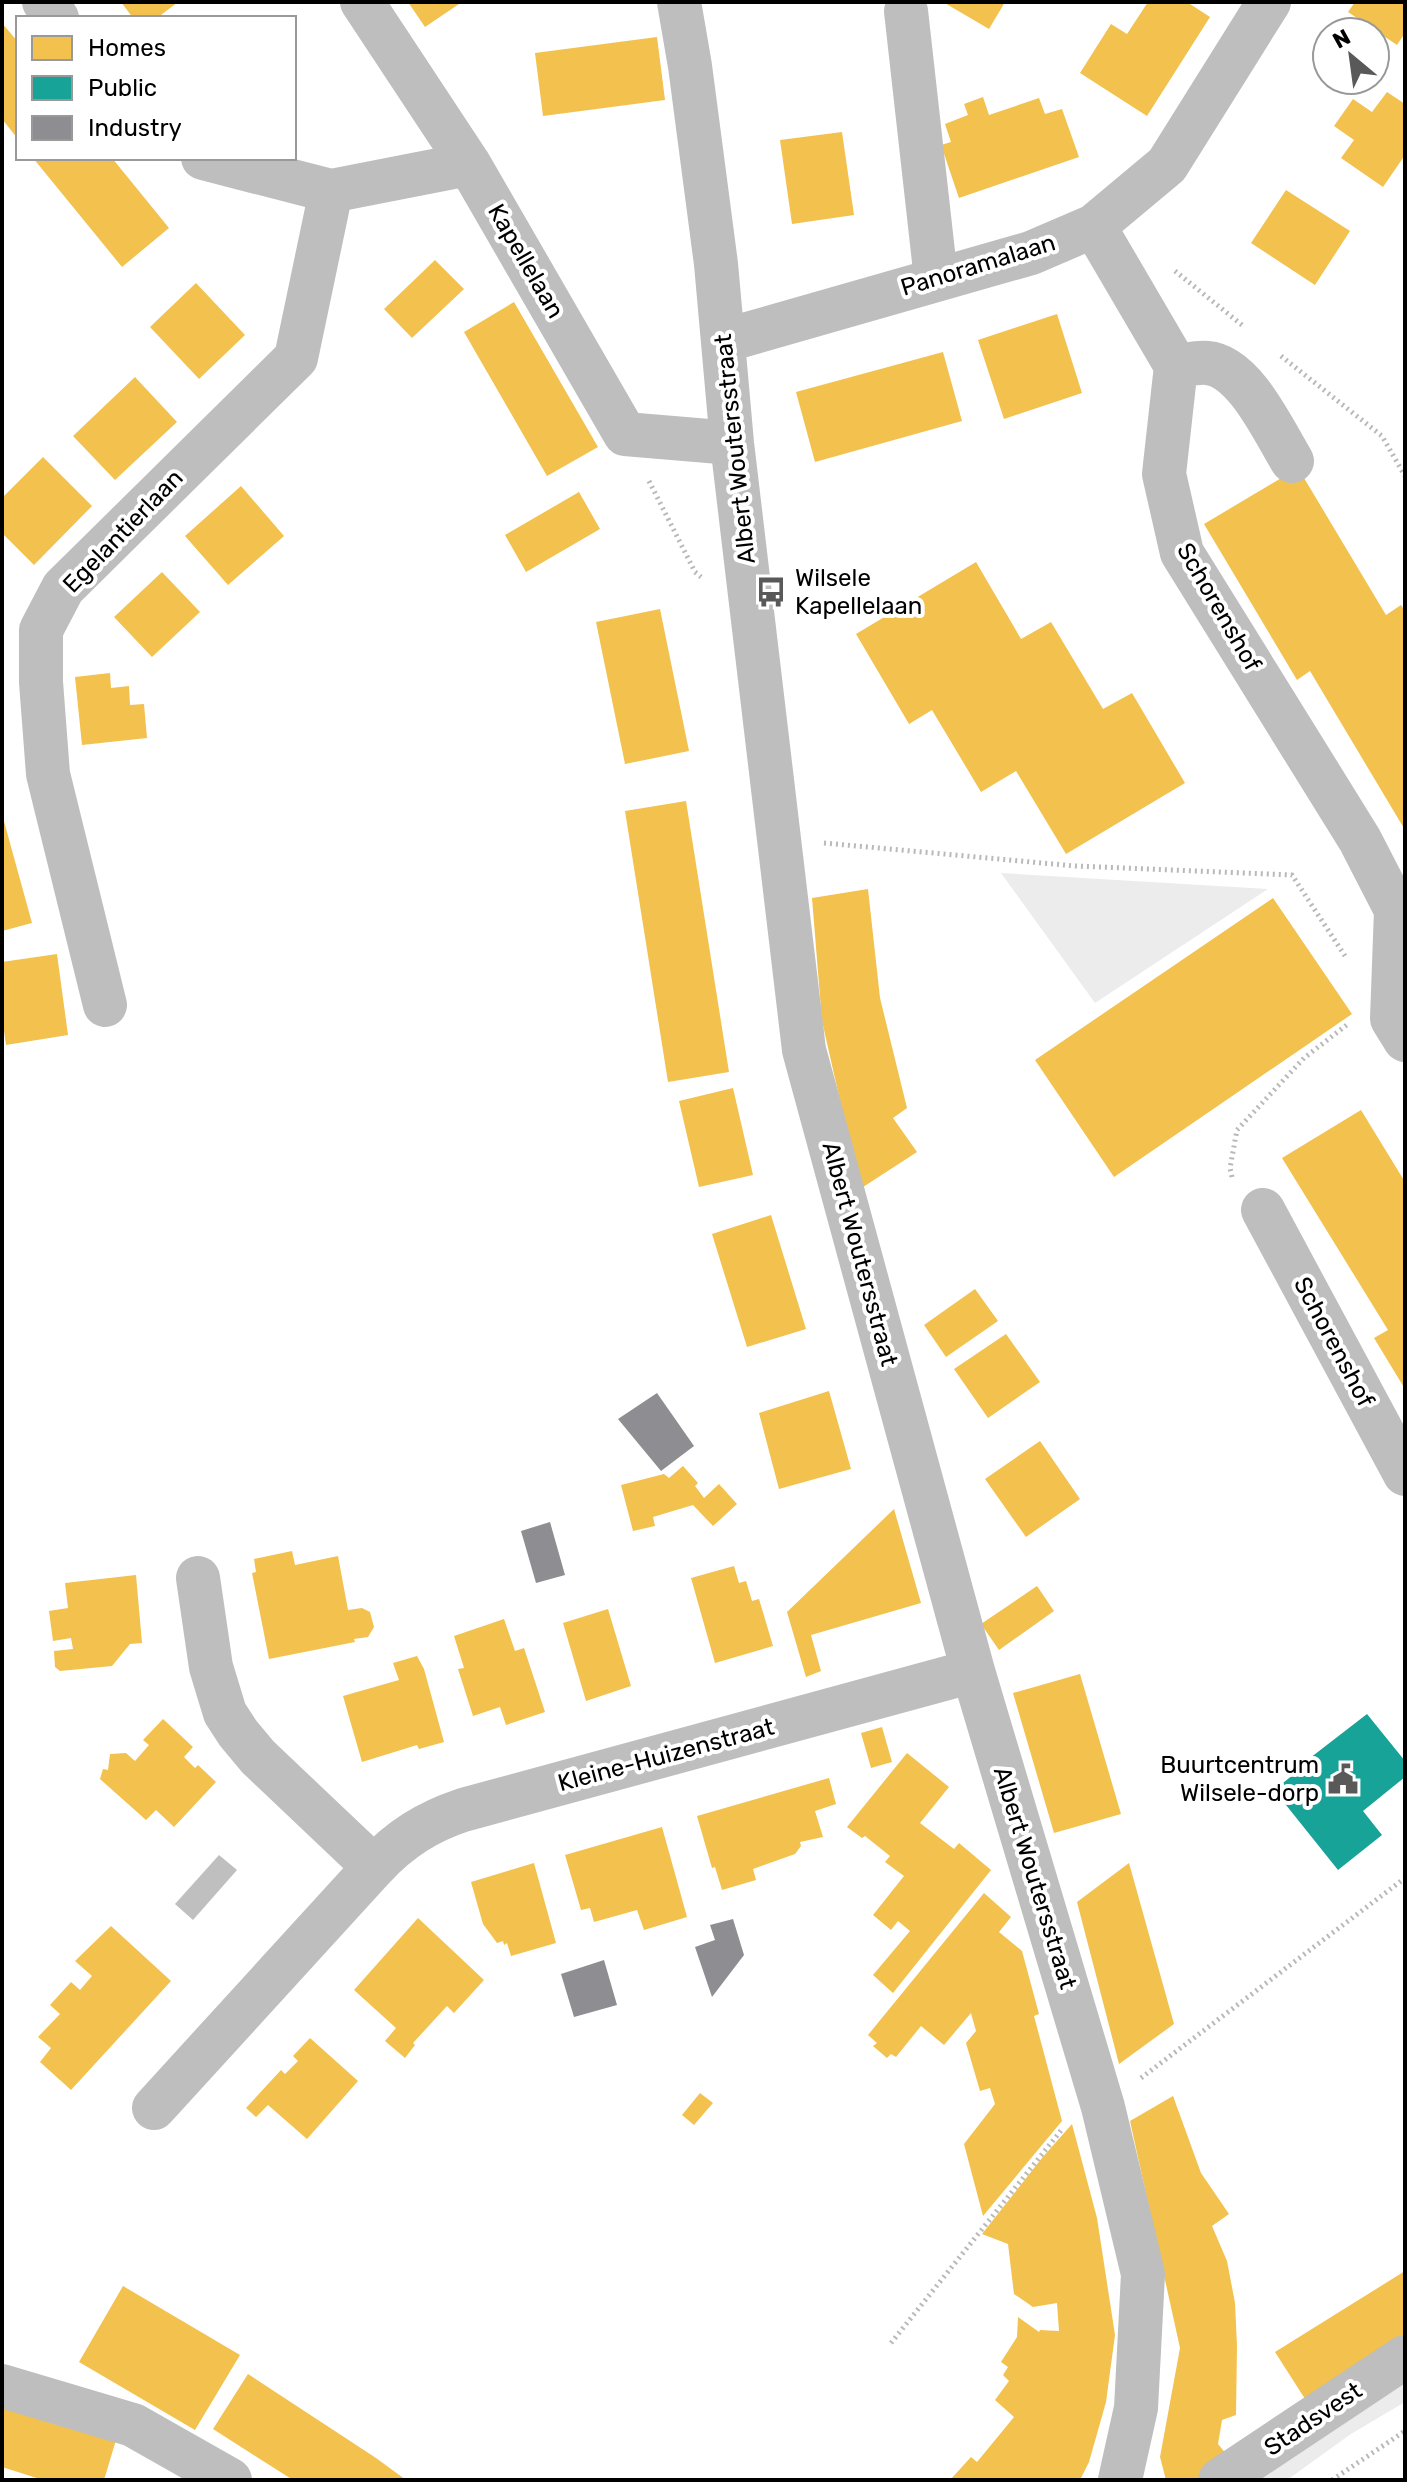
<svg xmlns="http://www.w3.org/2000/svg" width="1407" height="2482" font-family="Rubik,sans-serif">
<rect width="100%" height="100%" fill="#fff"/>
<path fill="#ececec" d="M1001,873L1268,889L1095,1003Z
M1405,2372V2402L1351,2434L1287,2480H1241Z"/>
<path fill="#bfbfbf" d="M219,1855L237,1870L193,1920L175,1904Z"/>
<path fill="#f2c14e" d="M121,2H178L157,18H133Z
M408,2H462L425,27Z
M943,2H1005L989,29Z
M1148,2H1187L1210,17L1147,116L1080,73L1111,24L1127,34Z
M1355,2H1405V33L1397,45L1348,12Z
M2,23L18,42V139L2,119Z
M657,37L665,100L543,116L535,53Z
M1387,92L1405,104V155L1383,187L1341,158L1354,140L1334,126L1353,99L1372,112Z
M983,97L989,115L1039,98L1045,114L1062,109L1079,157L959,198L941,145L951,142L945,124L968,115L964,104Z
M842,132L854,215L792,224L780,140Z
M33,158H112L169,228L122,267Z
M1286,190L1350,231L1315,285L1251,243Z
M435,260L464,289L412,338L384,309Z
M196,283L245,335L199,379L150,327Z
M514,302L598,447L547,476L464,332Z
M1057,314L1082,393L1004,419L978,340Z
M943,352L962,421L815,462L796,392Z
M135,377L177,422L115,480L73,436Z
M43,457L92,506L34,565L2,533V498Z
M1298,468L1386,615L1401,605L1405,611V830L1310,671L1297,680L1204,524Z
M241,486L284,536L228,585L185,536Z
M579,492L600,529L526,572L505,535Z
M976,562L1021,639L1051,622L1103,709L1132,693L1185,783L1066,854L1016,771L981,792L932,710L909,724L856,634Z
M162,572L200,612L152,657L114,617Z
M660,609L689,751L625,764L596,622Z
M110,673L111,688L129,686L130,705L144,704L147,738L82,745L75,677Z
M686,801L729,1072L668,1082L625,811Z
M2,814L32,923L2,931Z
M868,889L880,998L907,1108L893,1118L917,1152L860,1189L822,1021L812,898Z
M1273,898L1352,1014L1114,1177L1035,1060Z
M57,954L68,1035L6,1045L2,1017V962Z
M733,1088L753,1175L699,1187L679,1101Z
M1361,1110L1405,1182V1389L1374,1338L1388,1330L1282,1158Z
M771,1215L806,1329L747,1347L712,1234Z
M975,1289L998,1321L946,1357L924,1325Z
M1006,1334L1040,1382L988,1418L954,1369Z
M829,1391L851,1469L779,1489L759,1413Z
M1040,1441L1080,1499L1026,1537L985,1479Z
M683,1466L698,1483L695,1486L704,1498L719,1484L737,1504L713,1526L693,1505L653,1517L655,1526L633,1531L621,1485L664,1474L669,1478Z
M894,1509L921,1603L811,1635L821,1671L806,1677L787,1612Z
M292,1551L295,1565L338,1556L348,1610L362,1608L370,1612L374,1627L368,1637L354,1639L355,1642L269,1659L252,1573L256,1572L254,1559Z
M734,1566L739,1583L746,1581L752,1601L759,1599L773,1646L715,1663L691,1578Z
M136,1575L142,1643L130,1644L112,1666L60,1671L55,1667L54,1651L73,1649L71,1638L53,1641L49,1611L68,1608L65,1583Z
M1037,1586L1054,1611L999,1650L981,1624Z
M608,1609L631,1686L586,1701L563,1623Z
M504,1619L515,1651L524,1648L545,1712L506,1725L500,1707L473,1716L458,1669L464,1668L454,1636Z
M417,1656L424,1669L444,1742L419,1749L417,1745L362,1762L343,1696L399,1680L393,1663Z
M1080,1674L1121,1814L1054,1833L1013,1693Z
M163,1719L193,1747L184,1757L195,1768L198,1765L216,1782L174,1827L156,1810L146,1820L100,1779L103,1769L108,1770L110,1754L126,1753L135,1761L149,1745L143,1740Z
M882,1727L892,1762L871,1768L861,1733Z
M907,1753L949,1787L920,1823L954,1849L959,1843L991,1870L893,1993L873,1975L910,1931L898,1921L891,1930L873,1915L904,1876L885,1862L890,1856L865,1836L862,1838L847,1827Z
M829,1778L836,1804L815,1811L823,1837L800,1842L801,1846L795,1854L753,1869L756,1880L722,1890L715,1867L712,1868L697,1816Z
M662,1827L687,1917L644,1930L637,1910L594,1922L590,1908L581,1910L565,1855Z
M534,1863L556,1943L511,1956L507,1943L504,1945L503,1941L497,1943L483,1924L471,1882Z
M1129,1863L1174,2024L1119,2064L1077,1902Z
M984,1893L1011,1917L999,1932L1022,1951L1039,2014L1034,2016L1062,2121L983,2216L964,2144L995,2104L990,2088L980,2091L966,2043L976,2031L971,2013L944,2045L921,2026L896,2057L891,2054L887,2058L873,2046L877,2043L868,2035Z
M418,1918L484,1980L454,2013L447,2006L413,2043L415,2045L405,2058L385,2041L396,2028L354,1990Z
M111,1926L171,1981L71,2090L40,2062L51,2048L38,2037L60,2014L50,2005L71,1982L80,1990L92,1976L75,1961Z
M310,2038L358,2081L307,2139L268,2105L256,2117L246,2108L281,2070L285,2074L298,2061L293,2056Z
M700,2093L713,2103L694,2125L682,2115Z
M1173,2096L1201,2173L1229,2214L1212,2226L1227,2261L1235,2303L1237,2346L1236,2415L1222,2420L1218,2444L1232,2461L1204,2480H1166L1160,2457L1180,2348L1130,2121Z
M1072,2124L1097,2218L1115,2335L1106,2402L1089,2462L1080,2480H950L971,2457L977,2462L1014,2417L995,2400L1009,2381L1003,2375L1008,2367L1001,2362L1017,2337L1018,2317L1039,2332L1040,2330L1059,2331L1057,2303L1033,2307L1014,2294L1008,2244L982,2234L1042,2158Z
M1405,2271V2340L1307,2402L1275,2352Z
M123,2286L240,2355L195,2430L79,2362Z
M248,2374L376,2458L406,2480H293L213,2429Z
M2,2405L116,2440L104,2480H43L2,2467Z"/>
<path fill="#17a398" d="M1367,1714L1405,1761V1777L1363,1811L1382,1835L1338,1870L1274,1790L1312,1760L1310,1758Z"/>
<path fill="#8d8d92" d="M657,1393L694,1446L661,1471L618,1419Z
M550,1522L565,1575L536,1583L521,1531Z
M733,1919L744,1955L712,1997L695,1947L715,1940L710,1925Z
M604,1960L617,2005L574,2017L561,1974Z"/>
<g fill="none" stroke-linecap="round" stroke-linejoin="round">
<path stroke="#b9b9b9" stroke-width="5" stroke-dasharray="2 4" stroke-linecap="butt" d="M1175,271L1242,325
M1281,356L1382,436L1405,476
M649,481L695,572L701,577
M824,843L1075,866L1292,875L1347,959
M1232,1177L1230,1168L1237,1130L1304,1058L1348,1024
M1141,2078L1405,1878
M891,2343L1063,2128
M1332,2480L1405,2431"/>
<path stroke="#bebebe" stroke-width="44" d="M44,2L57,18
M362,2L469,164L625,434L732,443
M679,2L690,66L716,264L732,443L804,1050L973,1671L1103,2107L1143,2274L1136,2408L1120,2480
M906,11L936,279
M203,158L331,191L469,164
M1094,226L1176,366L1164,474L1182,553L1360,840L1396,910L1392,1019L1405,1040
M723,341L1031,253L1094,226L1167,165L1269,2
M1176,366C1186,365 1197,362 1207,363C1245,366 1274,432 1292,461
M105,1005L48,774L41,682V630L63,588L296,358L331,191
M1263,1210L1405,1474
M198,1578L211,1667L225,1713L238,1733L258,1757L374,1867C400,1839 427,1822 463,1810L973,1671
M154,2108L374,1867
M2,2386L133,2425L230,2480
M1220,2480L1405,2357"/>
</g>
<defs>
<g id="bus-bare" transform="scale(2.4)"><path d="M-5-6H5V4H4V6H2V4H-2V6H-4V4H-5ZM-3.5-4V0h7V-4ZM-3.5 1.2v1.5H-2V1.2ZM2 1.2v1.5H3.5V1.2Z" fill="#595959" stroke="#fff" stroke-width="2.5" paint-order="stroke"/></g>
<g id="civic-bare" transform="scale(2.4)"><path d="M-.6-6.5H3V-4.5H.6V-3L4-1V1h2V6H-6V1h2V-1L-.6-3ZM-1.2 2.5V6h2.4V2.5Z" fill="#595959" stroke="#fff" stroke-width="2.5" paint-order="stroke"/></g>
</defs>
<g fill-rule="evenodd">
<use href="#bus-bare" x="771" y="592"/>
<use href="#civic-bare" x="1343" y="1779"/>
</g>
<g text-anchor="middle" stroke-width="8" stroke-linejoin="round" paint-order="stroke">
<g font-size="24" fill="#000" stroke="#fff">
<text transform="translate(526 261) rotate(60)" y="8">Kapellelaan</text>
<text transform="translate(978 265) rotate(-17)" y="8">Panoramalaan</text>
<text transform="translate(735 449) rotate(-96)" y="8">Albert Woutersstraat</text>
<text transform="translate(123 531) rotate(-46)" y="8">Egelantierlaan</text>
<text transform="translate(1219 607) rotate(60)" y="8">Schorenshof</text>
<text transform="translate(860 1254) rotate(75)" y="8">Albert Woutersstraat</text>
<text transform="translate(1334 1342) rotate(62)" y="8">Schorenshof</text>
<text transform="translate(666 1755) rotate(-15)" y="8">Kleine-Huizenstraat</text>
<text transform="translate(1035 1878) rotate(73)" y="8">Albert Woutersstraat</text>
<text transform="translate(1313 2419) rotate(-34)" y="8">Stadsvest</text>
</g>
<g font-size="24" fill="#000" stroke="#fff" text-anchor="start">
<text x="795" y="586">Wilsele<tspan x="795" dy="28">Kapellelaan</tspan></text>
<text x="1319" y="1773" text-anchor="end">Buurtcentrum<tspan x="1319" dy="28">Wilsele-dorp</tspan></text>
</g>
</g>
<rect width="1407" height="2482" fill="none" stroke="#000000" stroke-width="8"/>
<rect x="16" y="16" width="280" height="144" fill="#ffffff" stroke="#999999" stroke-width="2"/>
<rect x="32" y="36" width="40" height="24" fill="#f2c14e" stroke="#999999" stroke-width="2"/>
<text x="88" y="56" font-size="24" fill="#000000">Homes</text>
<rect x="32" y="76" width="40" height="24" fill="#17a398" stroke="#999999" stroke-width="2"/>
<text x="88" y="96" font-size="24" fill="#000000">Public</text>
<rect x="32" y="116" width="40" height="24" fill="#8d8d92" stroke="#999999" stroke-width="2"/>
<text x="88" y="136" font-size="24" fill="#000000">Industry</text>
<g transform="translate(1351 56) rotate(331)"><circle r="38" fill="#ffffff" stroke="#999999" stroke-width="2"/>
<path d="M0-6L14 30L0 20L-14 30Z" fill="#595959"/>
<text y="-12" font-size="22" font-weight="bold" text-anchor="middle" fill="#000000">N</text>
</g>
</svg>
